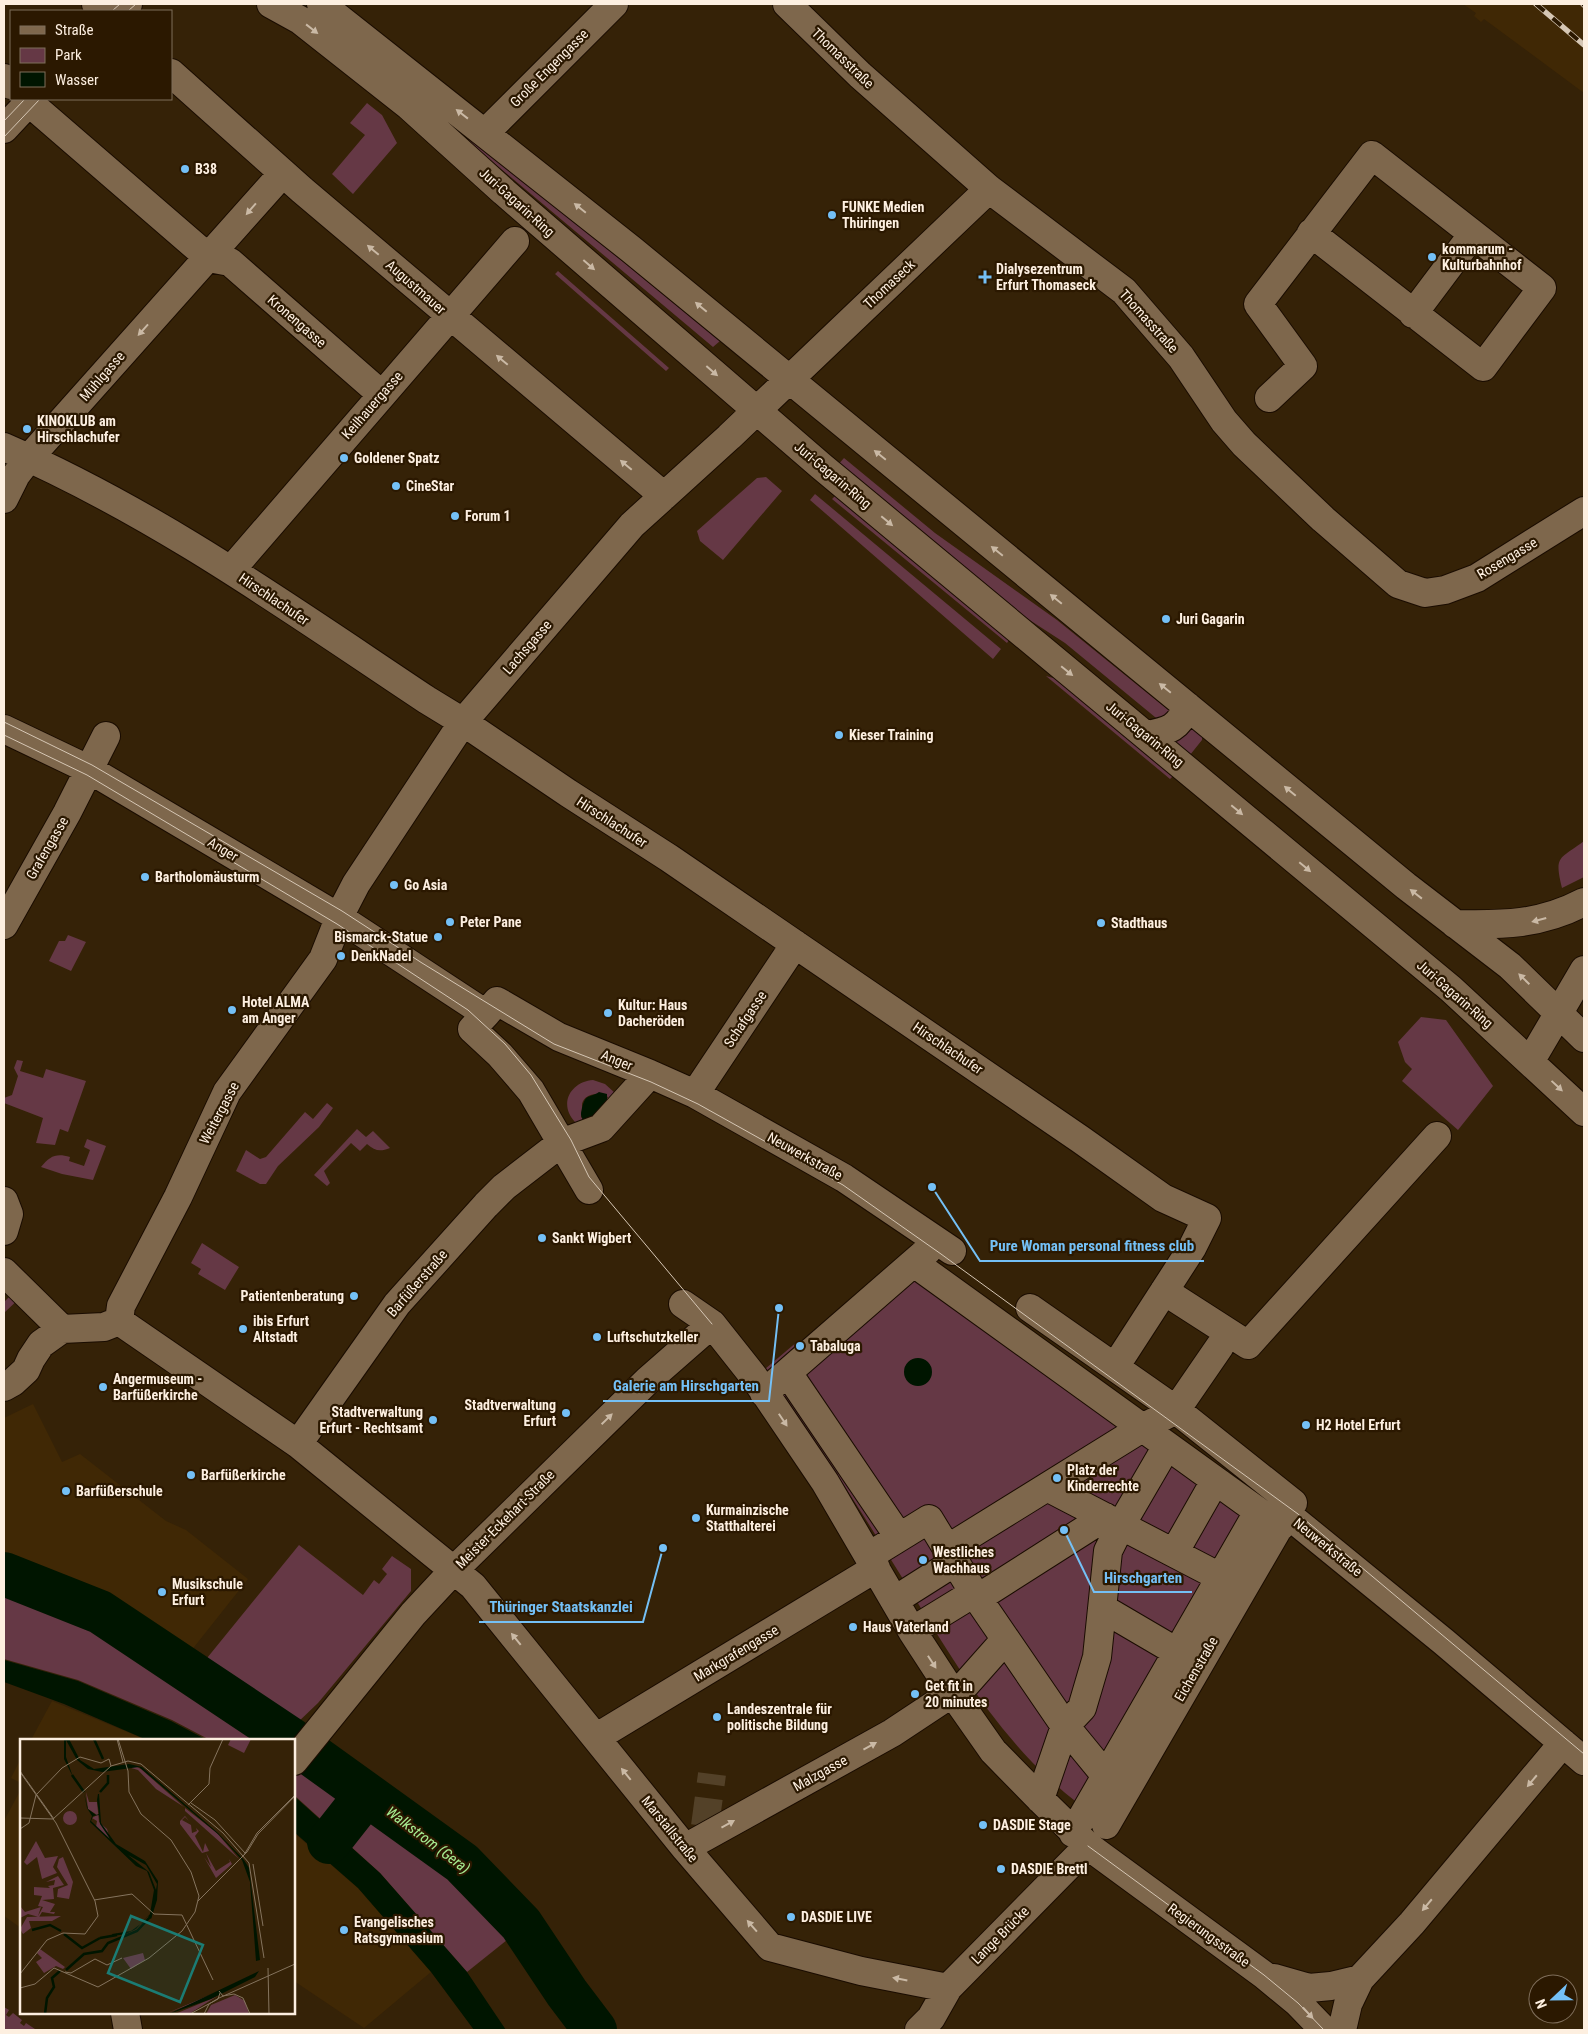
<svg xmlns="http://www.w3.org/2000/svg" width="1588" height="2034" font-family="'Roboto Condensed',sans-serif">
<rect width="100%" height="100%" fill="#352207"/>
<path fill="#402805" d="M1463,4H1584V93L1484,19L1481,22L1474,16L1476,13Z
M33,1404L62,1462L80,1454L166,1521L186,1530L248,1579L187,1656L145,1623L78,1588L4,1561V1418Z
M52,1701L137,1736L145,1740H31Z
M21,1758V1783L11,1778Z
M21,1789V1928L4,1916V1821Z
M294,1833L358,1888L431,1972L364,2028L294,1981Z"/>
<path fill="#653845" d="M387,73L502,163L720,341L713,347Z
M367,103L382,115L397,143L353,194L332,174L365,135L350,123Z
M558,271L669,368L666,371L555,274Z
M844,458L935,533L1057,620L1172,713L1161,722L1065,643L1011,608L837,466Z
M766,477L782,491L723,560L700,541L697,531L757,478Z
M815,494L1001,649L993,659L810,500Z
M835,496L1009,640L1007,643L832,499Z
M1046,676L1057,679L1173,776L1170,779Z
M1190,726L1202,737V740L1190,755L1166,735Z
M1584,841V877L1562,888C1554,855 1559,860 1584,841Z
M68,935L86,942L71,971L49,961L59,941H65Z
M1421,1017L1446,1020L1493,1086L1458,1130L1402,1081L1412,1069L1405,1062L1398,1042Z
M17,1060L23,1061L20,1071L43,1078L46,1069L86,1081L68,1132L60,1129L55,1145L36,1143L43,1118L4,1103V1098L12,1095L18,1076L14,1068Z
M593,1080L605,1084L615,1093L612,1104L607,1099L608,1097C600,1093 585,1092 582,1104C582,1108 582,1112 581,1117L584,1120L582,1129C577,1124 572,1120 569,1113C562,1096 576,1081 593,1080Z
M327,1103L333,1108L319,1127L278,1166L266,1184H260L236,1171L246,1150L260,1159L266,1157L305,1112L313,1119Z
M357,1129L366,1137L373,1131L390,1148C380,1152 375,1151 367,1144L360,1151L351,1143L324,1171L330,1183L327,1186L314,1175Z
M87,1139L106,1146L93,1180L62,1174L41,1167C50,1156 56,1153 70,1157L69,1161L84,1166L90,1150L84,1147Z
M202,1243L239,1267L225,1290L198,1274L201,1269L191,1263Z
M929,1259L1271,1508L1083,1807C1005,1749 958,1668 908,1587C862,1513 816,1439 765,1369L798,1341L814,1359Z
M17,1289L23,1295L4,1313V1302Z
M299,1545L363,1595L374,1580L379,1584L387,1574L382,1569L392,1556L411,1569V1591L318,1703L295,1725L203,1663Z
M4,1587L89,1621L201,1687L275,1740H210L172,1720L78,1680L4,1659Z
M294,1754L409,1840L466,1891L507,1940L467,1972L380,1873L294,1795Z
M4,2007L9,2010L6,2015L9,2017L13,2013L22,2020L20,2023L24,2026L26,2023L35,2029L34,2030H4Z"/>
<path fill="#001500" d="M599,1092L607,1094V1099L609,1101L597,1114L583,1120C580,1114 581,1114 582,1108C586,1093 588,1099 599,1092Z
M904 1372a14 14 0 1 1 28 0a14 14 0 1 1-28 0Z
M4,1660L78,1681L171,1721L207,1740H147L64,1704L4,1682Z
M294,1796L380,1873L467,1972L506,2030H474L431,1972L358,1888L294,1832Z"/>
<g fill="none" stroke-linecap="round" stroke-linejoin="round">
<path stroke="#001500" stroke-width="44" d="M4,1574L100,1612L292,1740
M294,1742L462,1863L521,1924L567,1993L595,2030
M329,1842L366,1795"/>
<path stroke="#534128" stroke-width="28" stroke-dasharray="28 14" stroke-linecap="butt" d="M705,1826L712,1774"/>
<g stroke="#1a0c00" stroke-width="30">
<path id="minor" d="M96,4L103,11
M271,4L300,20L409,106L504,192L821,466L1451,989L1584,1112
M321,4L632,250L1406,886L1510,966L1584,1038
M787,4L860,75L989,189L1124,291L1181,357L1224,421L1244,444L1323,519L1398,584L1425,593L1445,590L1477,578L1584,511
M120,11L128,4
M171,73L302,190L664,496
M4,78L11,85
M25,99L209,258L230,262L381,394
M4,129L32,99
M485,133L614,4
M1413,314L1473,234
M1269,398L1303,366L1258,304L1372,155L1542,288L1483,367L1311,233
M4,447C156,513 290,609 427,700L463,722L568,793L669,858L1080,1139L1163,1198L1207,1218L1192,1248L1115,1367
M4,499L16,475L29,458L283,173
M231,570L515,241
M4,729L90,770L340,918L486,1014L472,1029L500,1055L531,1091L589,1190
M1146,735C1169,731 1179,728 1187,706
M1455,924C1503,925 1540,925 1584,902
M4,925L67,813L106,736
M486,1014L497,1001L559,1037L650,1074L695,1094L844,1178L952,1251
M1530,1062L1584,970
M695,1094L795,944
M4,1201L9,1214L4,1231
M914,1263L1280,1527
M4,1272L62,1329
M1164,1291L1248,1345L1437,1136
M683,1304L712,1324L754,1377L825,1482L912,1631L953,1694L993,1751L1040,1799L1088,1846L1264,1975L1298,2003L1324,2030
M1030,1308L1176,1410L1293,1503L1106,1825
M119,1321L121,1306L178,1197L227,1092L323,959L342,911L356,884L463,722L632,525L729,437L989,189
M119,1321L298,1444L473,1586L685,1848L770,1947L861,1971L948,1988
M788,1373L899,1537
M4,1387L13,1382L26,1370L31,1359L41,1344L62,1329L104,1327L119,1321
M764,1393L927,1251
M298,1444L397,1304L486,1205L504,1187L561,1143L601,1128L650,1074
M1047,1487L1220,1577
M1287,1514L1444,1642L1584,1761
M947,1549L1142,1428L1176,1410L1220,1346
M1174,1553L1215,1481
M869,1556L929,1519L974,1593L1065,1726L1106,1776
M978,1598L1105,1517
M895,1600L955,1562
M1102,1608L1177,1652
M912,1631L974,1593
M597,1737L876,1568
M294,1761L413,1614L453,1571L648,1380L712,1324
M1040,1799L1065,1726L1082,1708L1097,1657L1108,1551L1121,1525L1167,1446
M1073,1833L1258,1512
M685,1848L892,1733L966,1684L1005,1640
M1274,1978L1309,1988L1331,1986L1360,1979
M125,2013L128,2030
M919,2030L931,2018L948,1988L1088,1846
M1342,2030L1348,2004L1360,1979L1412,1923L1563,1743"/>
</g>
<use href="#minor" stroke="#7e674c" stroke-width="28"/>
<path stroke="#d6c7b5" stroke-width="1" d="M112,11L120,4
M128,11L136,4
M4,121L25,99
M4,137L40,99
M4,722L92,765L342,911L422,963L554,1044L651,1082L698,1104L843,1185L941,1254L1298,1514L1584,1754
M4,735L87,775L337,924L468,1010L505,1044L531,1075L571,1140L589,1177L712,1324
M1088,1846L1264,1975L1298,2003L1324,2030"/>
<g stroke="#d6c7b5" stroke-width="5.5">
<path id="rail" d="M1536,4L1584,45
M1583,4L1584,5"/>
</g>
<use href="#rail" stroke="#2b1800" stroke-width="4" stroke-dasharray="11" stroke-linecap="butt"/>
</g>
<defs><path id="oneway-solid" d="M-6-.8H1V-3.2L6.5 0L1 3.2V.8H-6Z" transform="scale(1.25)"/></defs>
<g fill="#cab9a5">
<use href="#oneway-solid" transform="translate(312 29) rotate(38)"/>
<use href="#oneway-solid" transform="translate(462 114) rotate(-142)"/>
<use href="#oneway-solid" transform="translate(580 208) rotate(-141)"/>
<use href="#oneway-solid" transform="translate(251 209) rotate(131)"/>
<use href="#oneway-solid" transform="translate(373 250) rotate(-140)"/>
<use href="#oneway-solid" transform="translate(589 265) rotate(41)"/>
<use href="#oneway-solid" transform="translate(701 307) rotate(-140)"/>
<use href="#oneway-solid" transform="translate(143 330) rotate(132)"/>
<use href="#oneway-solid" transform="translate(502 360) rotate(-140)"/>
<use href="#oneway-solid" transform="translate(712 371) rotate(41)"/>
<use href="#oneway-solid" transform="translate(880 455) rotate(-141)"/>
<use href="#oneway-solid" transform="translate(626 465) rotate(-140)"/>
<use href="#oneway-solid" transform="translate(887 521) rotate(40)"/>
<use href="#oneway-solid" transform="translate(997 551) rotate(-141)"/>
<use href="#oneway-solid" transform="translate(1056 599) rotate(-141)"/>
<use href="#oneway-solid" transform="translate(1067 671) rotate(39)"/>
<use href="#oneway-solid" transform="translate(1165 688) rotate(-141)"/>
<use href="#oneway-solid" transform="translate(1290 791) rotate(-140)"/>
<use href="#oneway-solid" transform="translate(1237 810) rotate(40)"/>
<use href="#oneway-solid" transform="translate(1305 867) rotate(40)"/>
<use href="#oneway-solid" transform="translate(1416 894) rotate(-142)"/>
<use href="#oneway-solid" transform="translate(1539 920) rotate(165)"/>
<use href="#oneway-solid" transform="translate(1524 979) rotate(-136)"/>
<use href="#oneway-solid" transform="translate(1557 1086) rotate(43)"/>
<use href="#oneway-solid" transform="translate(607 1419) rotate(-44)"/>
<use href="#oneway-solid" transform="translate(783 1420) rotate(56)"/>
<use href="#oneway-solid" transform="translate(516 1639) rotate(-129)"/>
<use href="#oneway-solid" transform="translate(932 1662) rotate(57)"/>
<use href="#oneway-solid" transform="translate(870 1746) rotate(-29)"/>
<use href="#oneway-solid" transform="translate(626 1774) rotate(-129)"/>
<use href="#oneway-solid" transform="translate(1532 1781) rotate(130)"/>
<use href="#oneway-solid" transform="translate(728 1824) rotate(-29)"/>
<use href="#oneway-solid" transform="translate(1427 1905) rotate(130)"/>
<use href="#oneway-solid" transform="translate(752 1926) rotate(-131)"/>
<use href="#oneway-solid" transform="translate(900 1979) rotate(-169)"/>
<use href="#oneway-solid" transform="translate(1308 2013) rotate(47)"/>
</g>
<g fill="#74c0f6" stroke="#2b1800" stroke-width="2">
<circle cx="185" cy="169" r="5"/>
<circle cx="832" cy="215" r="5"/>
<circle cx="1432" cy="257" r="5"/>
<path d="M982.5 269.5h5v5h5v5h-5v5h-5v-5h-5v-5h5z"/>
<circle cx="27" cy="429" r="5"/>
<circle cx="344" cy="458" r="5"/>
<circle cx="396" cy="486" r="5"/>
<circle cx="455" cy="516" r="5"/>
<circle cx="1166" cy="619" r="5"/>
<circle cx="839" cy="735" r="5"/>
<circle cx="145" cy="877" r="5"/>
<circle cx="394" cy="885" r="5"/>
<circle cx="450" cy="922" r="5"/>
<circle cx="1101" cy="923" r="5"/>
<circle cx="438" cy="937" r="5"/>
<circle cx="341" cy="956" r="5"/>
<circle cx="232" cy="1010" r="5"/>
<circle cx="608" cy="1013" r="5"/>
<circle cx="542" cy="1238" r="5"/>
<circle cx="354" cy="1296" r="5"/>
<circle cx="243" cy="1329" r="5"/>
<circle cx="597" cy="1337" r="5"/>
<circle cx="800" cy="1346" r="5"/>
<circle cx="103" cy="1387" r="5"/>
<circle cx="566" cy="1413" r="5"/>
<circle cx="433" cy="1420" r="5"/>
<circle cx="1306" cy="1425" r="5"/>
<circle cx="191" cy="1475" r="5"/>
<circle cx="1057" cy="1478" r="5"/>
<circle cx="66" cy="1491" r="5"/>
<circle cx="696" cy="1518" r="5"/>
<circle cx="923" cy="1560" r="5"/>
<circle cx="162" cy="1592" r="5"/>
<circle cx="853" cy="1627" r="5"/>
<circle cx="915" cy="1694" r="5"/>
<circle cx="717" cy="1717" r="5"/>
<circle cx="983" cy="1825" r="5"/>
<circle cx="1001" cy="1869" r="5"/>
<circle cx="791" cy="1917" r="5"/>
<circle cx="344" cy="1930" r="5"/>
</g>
<g text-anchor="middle" stroke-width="4.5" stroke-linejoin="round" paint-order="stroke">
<g font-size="14" fill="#fdefe0" stroke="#2b1800">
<text transform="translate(843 58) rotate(44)" y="5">Thomasstraße</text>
<text transform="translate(549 68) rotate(-45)" y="5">Große Engengasse</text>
<text transform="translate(517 202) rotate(42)" y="5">Juri-Gagarin-Ring</text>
<text transform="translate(889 284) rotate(-43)" y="5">Thomaseck</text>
<text transform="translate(416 287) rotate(41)" y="5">Augustmauer</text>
<text transform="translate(297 321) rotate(41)" y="5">Kronengasse</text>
<text transform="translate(1149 321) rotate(48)" y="5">Thomasstraße</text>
<text transform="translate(102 376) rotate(-49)" y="5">Mühlgasse</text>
<text transform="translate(372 405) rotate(-49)" y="5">Keilhauergasse</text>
<text transform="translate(833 475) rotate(40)" y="5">Juri-Gagarin-Ring</text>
<text transform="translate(1507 558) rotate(-31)" y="5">Rosengasse</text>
<text transform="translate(274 599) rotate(34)" y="5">Hirschlachufer</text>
<text transform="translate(527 647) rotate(-49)" y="5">Lachsgasse</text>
<text transform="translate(1145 734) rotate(39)" y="5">Juri-Gagarin-Ring</text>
<text transform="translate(612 822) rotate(33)" y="5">Hirschlachufer</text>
<text transform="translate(47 848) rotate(-60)" y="5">Grafengasse</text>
<text transform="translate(223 849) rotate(31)" y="5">Anger</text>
<text transform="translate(1455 994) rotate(41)" y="5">Juri-Gagarin-Ring</text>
<text transform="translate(745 1019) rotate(-56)" y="5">Schafgasse</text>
<text transform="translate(948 1048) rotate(34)" y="5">Hirschlachufer</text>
<text transform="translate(617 1060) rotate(22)" y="5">Anger</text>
<text transform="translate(219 1113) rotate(-62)" y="5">Weitergasse</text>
<text transform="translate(805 1156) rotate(29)" y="5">Neuwerkstraße</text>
<text transform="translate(417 1283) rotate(-49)" y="5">Barfüßerstraße</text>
<text transform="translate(505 1519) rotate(-45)" y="5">Meister-Eckehart-Straße</text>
<text transform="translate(1328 1547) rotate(39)" y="5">Neuwerkstraße</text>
<text transform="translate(736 1653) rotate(-31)" y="5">Markgrafengasse</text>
<text transform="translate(1196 1669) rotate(-60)" y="5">Eichenstraße</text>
<text transform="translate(820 1773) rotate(-29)" y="5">Malzgasse</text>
<text transform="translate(670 1829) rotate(51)" y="5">Marstallstraße</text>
<text transform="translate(1000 1935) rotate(-45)" y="5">Lange Brücke</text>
<text transform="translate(1209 1935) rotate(36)" y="5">Regierungsstraße</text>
</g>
<g font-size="14" font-weight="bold" fill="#fdefe0" stroke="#2b1800" text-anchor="start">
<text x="195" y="174">B38</text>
<text x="842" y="212">FUNKE Medien<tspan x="842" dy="16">Thüringen</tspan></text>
<text x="1442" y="254">kommarum -<tspan x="1442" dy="16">Kulturbahnhof</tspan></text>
<text x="996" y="274">Dialysezentrum<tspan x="996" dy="16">Erfurt Thomaseck</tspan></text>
<text x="37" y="426">KINOKLUB am<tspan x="37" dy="16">Hirschlachufer</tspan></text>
<text x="354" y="463">Goldener Spatz</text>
<text x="406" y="491">CineStar</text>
<text x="465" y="521">Forum 1</text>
<text x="1176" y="624">Juri Gagarin</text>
<text x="849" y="740">Kieser Training</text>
<text x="155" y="882">Bartholomäusturm</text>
<text x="404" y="890">Go Asia</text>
<text x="460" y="927">Peter Pane</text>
<text x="1111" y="928">Stadthaus</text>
<text x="428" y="942" text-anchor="end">Bismarck-Statue</text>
<text x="351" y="961">DenkNadel</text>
<text x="242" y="1007">Hotel ALMA<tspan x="242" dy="16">am Anger</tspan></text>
<text x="618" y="1010">Kultur: Haus<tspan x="618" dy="16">Dacheröden</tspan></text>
<text x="552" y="1243">Sankt Wigbert</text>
<text x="344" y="1301" text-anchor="end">Patientenberatung</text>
<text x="253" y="1326">ibis Erfurt<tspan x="253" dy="16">Altstadt</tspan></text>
<text x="607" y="1342">Luftschutzkeller</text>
<text x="810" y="1351">Tabaluga</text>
<text x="113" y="1384">Angermuseum -<tspan x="113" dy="16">Barfüßerkirche</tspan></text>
<text x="556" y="1410" text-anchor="end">Stadtverwaltung<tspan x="556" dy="16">Erfurt</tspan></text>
<text x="423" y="1417" text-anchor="end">Stadtverwaltung<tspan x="423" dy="16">Erfurt - Rechtsamt</tspan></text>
<text x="1316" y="1430">H2 Hotel Erfurt</text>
<text x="1067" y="1475">Platz der<tspan x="1067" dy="16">Kinderrechte</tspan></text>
<text x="201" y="1480">Barfüßerkirche</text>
<text x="76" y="1496">Barfüßerschule</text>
<text x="706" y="1515">Kurmainzische<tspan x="706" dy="16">Statthalterei</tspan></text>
<text x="933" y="1557">Westliches<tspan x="933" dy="16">Wachhaus</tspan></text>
<text x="172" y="1589">Musikschule<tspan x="172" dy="16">Erfurt</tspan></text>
<text x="863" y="1632">Haus Vaterland</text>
<text x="925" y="1691">Get fit in<tspan x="925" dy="16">20 minutes</tspan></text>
<text x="727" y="1714">Landeszentrale für<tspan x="727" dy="16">politische Bildung</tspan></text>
<text x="993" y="1830">DASDIE Stage</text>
<text x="1011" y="1874">DASDIE Brettl</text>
<text x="801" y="1922">DASDIE LIVE</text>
<text x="354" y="1927">Evangelisches<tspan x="354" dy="16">Ratsgymnasium</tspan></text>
</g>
<g font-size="15" font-style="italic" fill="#a7ed92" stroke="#2b1800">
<text transform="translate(428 1840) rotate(37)" y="5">Walkstrom (Gera)</text>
</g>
</g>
<g transform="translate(20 1739)">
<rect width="275" height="275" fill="#352207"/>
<path d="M211,0H231L224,14L208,6ZM115,27L121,30L164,68L136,50L118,31L108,28ZM66,53L69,63H77L79,83L87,90L90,100L76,88L77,82L72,79L77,76L68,70ZM165,69L197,94L219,120L165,72ZM43 79a7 7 0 1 1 14 0a7 7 0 1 1-14 0ZM165,77L169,82L165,78L162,81L171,86L172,94L177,92L176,89L179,92L175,97L183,113L185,104L189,112L182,114L160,85V82ZM16,102L25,119L38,117L33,128L37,134L22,140L17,118L7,126L4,123ZM186,114L196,132L210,123L209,120L212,125L196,139L184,118L191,128ZM43,118L53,143L49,160L37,158L38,150L48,146L37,128L39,120ZM38,137L44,146L33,149L34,160L22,161L35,165L30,173H35L34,175L22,173L19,178L8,175L0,179V167L5,173L21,168L18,177L23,168L18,167L22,157L14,156V148L30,149L28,147L34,146L35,141L26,143ZM41,177L32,182H9L11,189L3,195L0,190L7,178ZM20,210L45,228L43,230L36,227L24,234L16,223L22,219L17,214ZM123,214L125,221L111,230L103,219ZM236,234L189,258L145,275L197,253ZM199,256L169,275H155L191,260ZM215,256L225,262L229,275H186L191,266Z" fill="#653845"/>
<path d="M44,0H49L60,21L74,30L109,25L122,28L198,94L224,121L229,129L240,221L236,222L230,143L222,121L199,96L119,28L82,33L68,30L57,21L46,1V18L53,38L44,20ZM64,54L68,70L76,76L79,75L77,61L78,55H79L81,84L96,105L125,122L138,142L137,161L131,180L128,177L116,190L106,195L93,197L92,195L111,192L122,184L130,175L134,151L127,132L116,127L70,83L72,77L67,69ZM79,76L80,85L90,100L71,82L73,77ZM108,116L126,126L137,145L136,151L129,133ZM239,232L235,238L191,260L149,275Z" fill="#001500" fill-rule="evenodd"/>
<path fill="none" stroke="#001500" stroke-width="2.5" d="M74,0L83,20M52,36L64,53M80,53L88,44V36M12,191L30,186L41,192M44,195L62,209L80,199M80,199L97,196M46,231L64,215L82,212L88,204L117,192L131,177M25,275L27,259L34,248L32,239L40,232"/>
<path fill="none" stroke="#85745e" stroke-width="1" d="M97,0L103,23M0,32L34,80M0,33L36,84L75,162L78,177L65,195L43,194L27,201L0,235M171,64L195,81L225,114M168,66L189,45L190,29L203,0M0,79L33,80L91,27L108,22L121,25L203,94L229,124L244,219M0,90L9,84L16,56L42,29L60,18L81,24L89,20L91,27M224,116L237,94L275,56M233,125L243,187M74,161L112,155L134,175L162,176L193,241M178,162L227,113L238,95L275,57M248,229L249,275M45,233L51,234L75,220L87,226L102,219M0,249L15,245L34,229L78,248L129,219L162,192L175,173L179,157L171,133L151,101L121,75L109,53L108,32L98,0M199,252L203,257L214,255L223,259L230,275M170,275L198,260L200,254M184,275L189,265L199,259L275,225"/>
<path fill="#1b7c74" fill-opacity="0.15" stroke="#1b7c74" stroke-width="2.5" d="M111,177L183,206L160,263L88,234Z"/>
<rect width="275" height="275" fill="none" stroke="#fdefe0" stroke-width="2.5"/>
</g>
<path fill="none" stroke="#74c0f6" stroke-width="2" d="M932 1187L980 1261H1204M779 1308L769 1401H603M1064 1530L1094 1592H1192M663 1548L643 1622H479"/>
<g fill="#74c0f6" stroke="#2b1800" stroke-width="2">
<circle cx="932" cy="1187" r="5"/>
<circle cx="779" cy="1308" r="5"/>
<circle cx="1064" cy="1530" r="5"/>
<circle cx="663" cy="1548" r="5"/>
</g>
<g font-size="15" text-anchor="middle" font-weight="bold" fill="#74c0f6" stroke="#2b1800" stroke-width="4.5" stroke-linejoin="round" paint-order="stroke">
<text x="1092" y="1251">Pure Woman personal fitness club</text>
<text x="686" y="1391">Galerie am Hirschgarten</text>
<text x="1143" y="1583">Hirschgarten</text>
<text x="561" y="1612">Thüringer Staatskanzlei</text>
</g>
<rect width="1588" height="2034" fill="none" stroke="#fdefe0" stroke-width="10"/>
<rect x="10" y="10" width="162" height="90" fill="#2b1800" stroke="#7f6e5a"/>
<rect x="20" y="26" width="25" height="8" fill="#7e674c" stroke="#7f6e5a"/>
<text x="55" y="35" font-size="15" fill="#fdefe0">Straße</text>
<rect x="20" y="48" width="25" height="15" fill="#653845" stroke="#7f6e5a"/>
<text x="55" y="60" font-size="15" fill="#fdefe0">Park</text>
<rect x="20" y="72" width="25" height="15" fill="#001500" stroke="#7f6e5a"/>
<text x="55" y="85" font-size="15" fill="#fdefe0">Wasser</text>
<g transform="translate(1553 1999) rotate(248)"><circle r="24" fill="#2b1800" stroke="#7f6e5a"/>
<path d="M0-4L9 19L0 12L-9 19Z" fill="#74c0f6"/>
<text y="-8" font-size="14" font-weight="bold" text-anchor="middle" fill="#fdefe0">N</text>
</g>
</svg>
